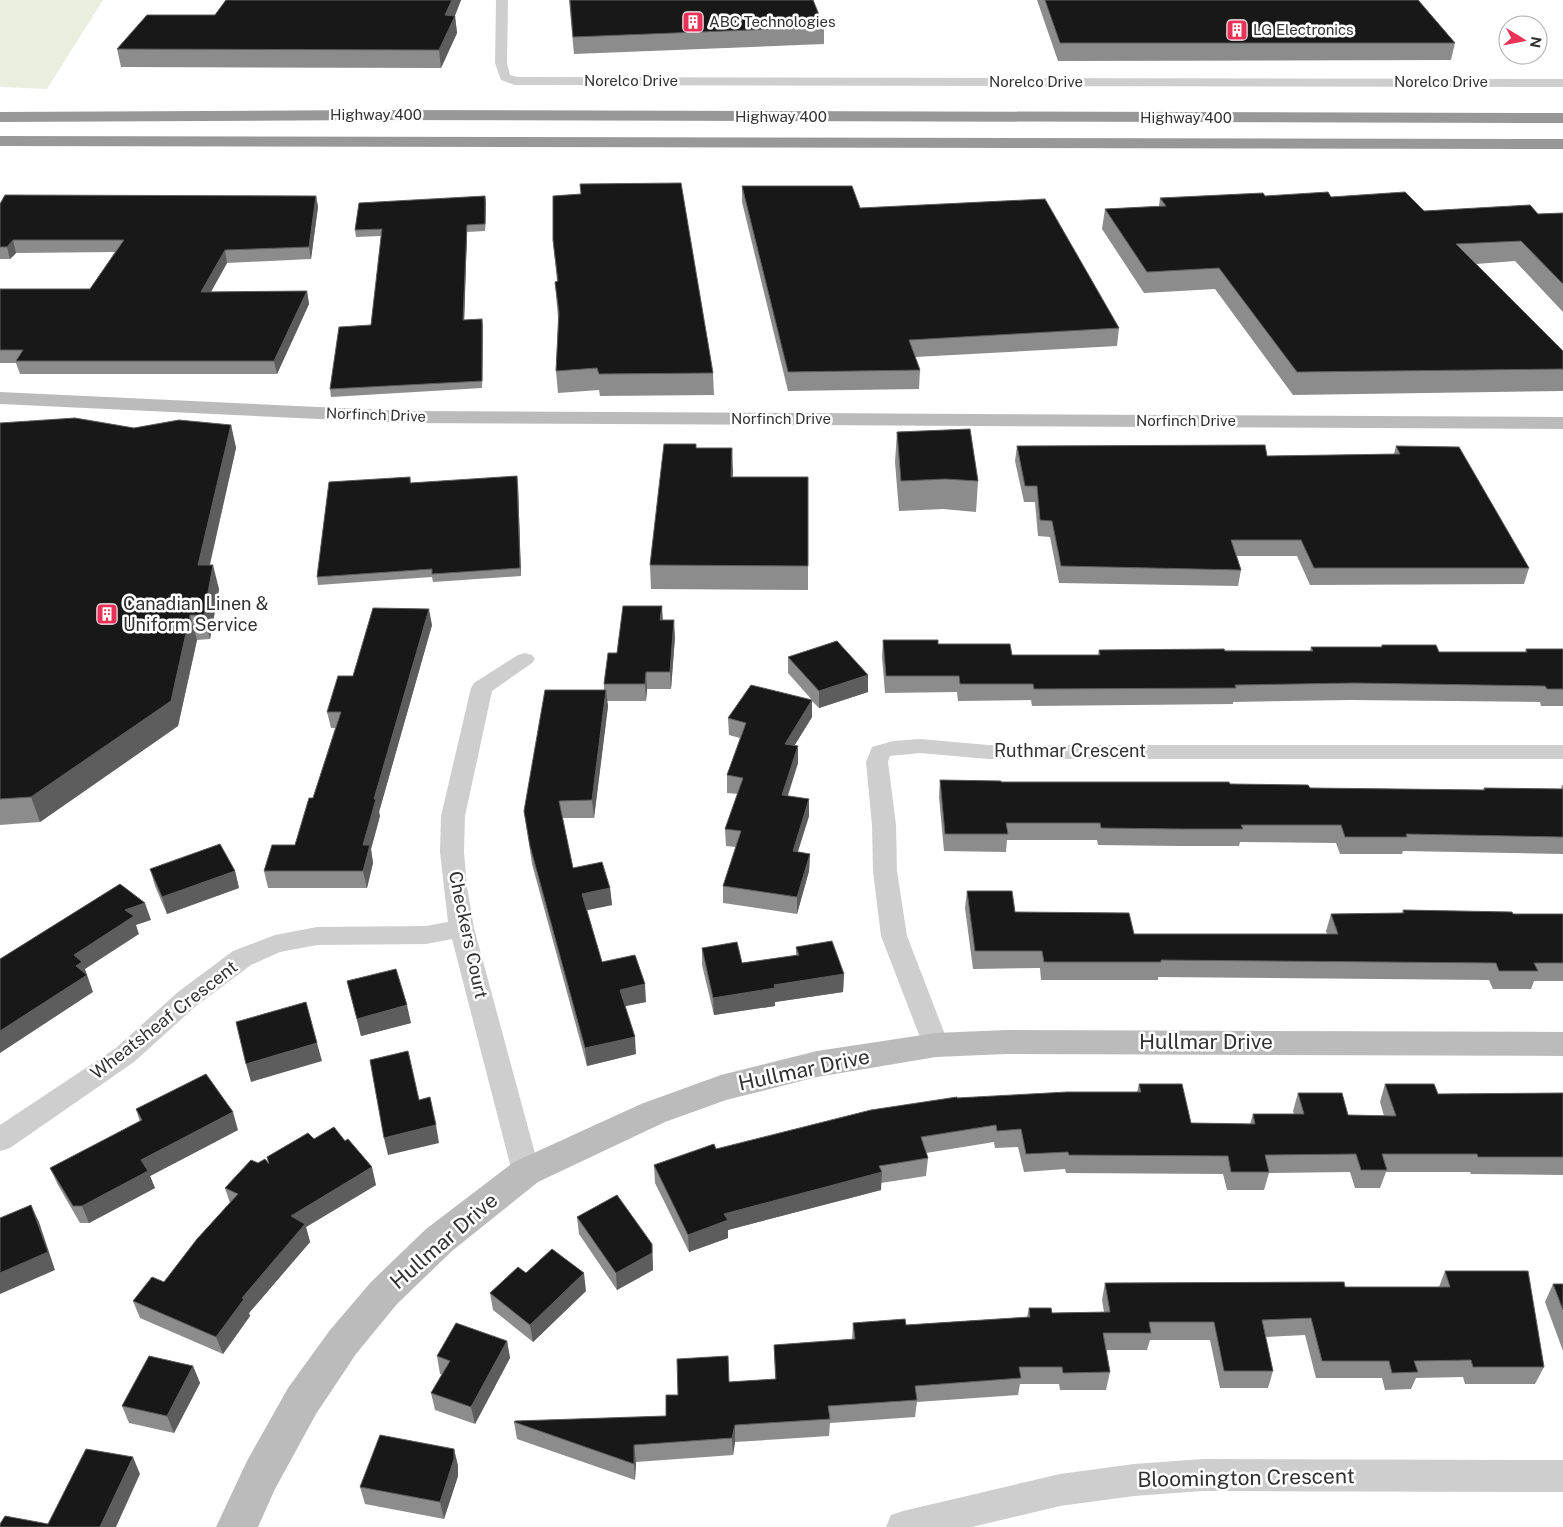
<svg xmlns="http://www.w3.org/2000/svg" width="1563" height="1527" font-family="'Public Sans',sans-serif">
<rect width="100%" height="100%" fill="#fff"/>
<path fill="#e9eedf" d="M0,0H103L47,89L0,87Z"/>
<g fill="none" stroke-linecap="round" stroke-linejoin="round">
<path fill="#cecece" fill-rule="evenodd" d="M496,0H508L507,63L510,75L517,77L1563,79V87L515,85L501,80L495,63Z
M525,653L532,655L535,659L532,663L492,691L465,816L464,852L467,887L474,928L540,1172L536,1180L526,1184L516,1180L512,1172L452,939L426,944L317,945L280,952L251,965L196,1006L134,1062L10,1148L0,1151V1125L116,1048L178,992L233,951L275,935L317,927L426,926L448,922L440,852L441,816L471,688L474,683L518,655Z
M920,739L988,745H1563V759H988L920,753L890,756L888,762L896,825L897,871L907,936L949,1045L945,1052L936,1055L927,1052L923,1045L881,936L873,871L872,825L866,762L872,747L893,741Z
M1203,1459L1563,1460V1492L1203,1491L1134,1496L1060,1506L972,1527H886L891,1515L903,1511L1060,1474L1134,1464Z"/>
<path fill="#bbb" fill-rule="evenodd" d="M0,392L405,411L1563,417V429L405,423L0,404Z
M1006,1030L1563,1032V1056L1006,1054L936,1057L817,1077L726,1100L665,1122L538,1182L452,1251L397,1304L356,1354L316,1414L275,1489L258,1527H216L247,1461L288,1388L330,1330L371,1282L426,1229L514,1162L641,1104L721,1075L817,1051L936,1033Z"/>
<path fill="#989898" fill-rule="evenodd" d="M373,110L1563,113V123L373,120L0,122V112Z
M0,136L1563,139V149L0,146Z"/>
</g>
<path fill="#8c8c8c" d="M226,0H461L455,16L457,33L441,68L121,67L117,49L215,15Z
M569,0L824,27V44L574,54Z
M1037,0H1418L1455,43L1451,60L1058,61Z
M742,186L860,208L1119,328L1117,346L915,357L920,370L919,389L788,391L742,202Z
M316,196L318,207L311,259L227,263L211,292L307,291L309,304L277,374H20L16,363H0V289H90L115,252L16,253L10,259H0V204Z
M485,196L486,203L485,231L467,232L464,320L483,326L482,388L331,397L330,389L371,325L381,236L356,237L355,230Z
M1265,196L1331,197L1424,211L1538,214L1563,213V312L1515,261L1476,264L1563,351V391L1293,395L1215,289L1144,293L1102,229L1105,209L1159,206L1160,198Z
M553,240L713,373L714,395L600,396L599,390L558,393L556,371L558,318L555,282L557,281Z
M0,423L134,428L231,425L236,448L210,565L219,589L210,639L197,640L178,726L40,822L0,825Z
M897,432L978,481L976,512L943,509L899,511L895,462Z
M1017,446L1267,456L1394,454L1396,446L1529,568L1524,584L1310,585L1297,556H1237L1241,570L1238,586L1059,583L1050,537L1038,536L1035,502H1024L1015,461Z
M697,448L733,471V477L808,566V590L651,589L650,565Z
M410,477L411,483L518,484L521,576L433,582L432,577L318,585L317,577Z
M663,620L675,637L671,689H647L646,701H607L608,706L594,818H562L573,868L610,888L612,905L587,910L602,962L646,1002L625,1006L636,1054L587,1066L532,864L524,811L604,690V684L617,653Z
M432,625L379,812L380,816L371,849L373,863L367,888H268L264,871L295,845L313,798L335,728H331L327,712L353,676Z
M883,640L938,644L1012,655H1098L1099,650L1310,651L1311,647H1381L1382,645L1439,652H1525L1526,649H1563V706H1541L1540,702L1350,700L1233,702V704L1032,706L1031,700L958,701L957,692L885,693L882,657Z
M788,657L868,692L819,708L812,701V717L794,746L798,763L788,796L809,816L798,852L810,854L809,871L797,914L723,903V886L736,847L726,846L725,829L738,794L727,793V775L740,738L729,735L728,718L812,700L788,673Z
M940,780L1001,782L1230,784L1310,788L1483,790L1484,788L1561,789L1562,785H1563V854L1403,851L1402,854H1340L1336,843L1240,842L1239,846H1178L1098,845L1097,840H1007L1006,852L944,851L939,797Z
M150,869L235,871L239,888L167,914L155,886Z
M967,891L1015,912L1134,934H1327L1326,931L1331,914L1402,913L1403,910L1513,914H1563V981H1534L1531,989H1493L1489,980L1158,977V980H1041L1040,968L973,969L965,908Z
M796,947L844,974L843,992L775,1002V1006L714,1015L702,965V948L742,963L796,955Z
M347,981L411,1023L361,1036Z
M1139,1084L1191,1123L1250,1124L1253,1114H1294L1293,1111L1298,1093L1348,1115L1384,1116L1380,1102L1385,1084L1438,1094L1563,1093V1175L1471,1174L1470,1172H1386L1380,1188H1355L1350,1172L1269,1173L1264,1190H1227L1223,1174L1066,1173L1065,1169L1024,1172L1018,1147L995,1148L994,1142L926,1153L928,1158L926,1176L881,1183V1190L728,1230V1238L689,1252L655,1183L654,1165L716,1149L957,1098L1137,1092Z
M136,1109L238,1130L150,1176L155,1188L89,1223H80L58,1185L50,1168L140,1122Z
M314,1139L376,1185L306,1227L310,1242L249,1313L250,1316L223,1354L140,1318L133,1301L164,1282L230,1203L225,1188L258,1163L269,1164Z
M577,1217L652,1244L653,1270L617,1290L579,1234Z
M1445,1271L1544,1367L1535,1384H1465L1463,1377L1416,1378L1411,1389L1385,1390L1382,1378H1316L1305,1335L1265,1337L1273,1371L1268,1388H1220L1210,1340H1150L1147,1350H1106L1110,1372L1106,1390H1060L1059,1384H1020L1018,1395L917,1402L915,1417L830,1423L829,1436L735,1442L733,1455L636,1462L635,1480L517,1439L514,1422L666,1416L678,1395L729,1382L775,1379L774,1345L852,1340L853,1323L906,1325L1027,1317L1029,1308L1052,1313L1104,1312L1102,1300L1105,1283L1345,1287H1439Z
M526,1273L586,1291L533,1342L493,1310L490,1293Z
M1553,1284H1563V1351L1545,1302Z
M507,1341L510,1358L475,1424L435,1410L431,1393L442,1374H440L437,1356Z
M193,1366L200,1383L174,1433L129,1423L122,1406Z
M454,1449L458,1466V1476L444,1519L365,1504L360,1487Z"/>
<path fill="#5d5d5d" d="M452,0H461L451,25L455,16L457,33L441,68L439,50L445,15Z
M316,196L318,207L311,259L309,247Z
M485,196L486,203L485,231Z
M467,225V232L464,327L463,320Z
M13,240L16,253L10,259L7,247Z
M225,250L227,263L204,304L201,292Z
M307,291L309,304L277,374L274,361Z
M482,319L483,326L482,388Z
M231,425L236,448L204,589L198,565Z
M732,448L733,471L731,500V477Z
M517,476L518,484L521,576L520,568Z
M213,565L219,589L210,639L204,615Z
M662,606L663,622L660,620Z
M429,609L432,625L379,812L380,816L371,849L373,863L367,888L363,871V845L374,799Z
M190,615L197,640L178,726L40,822L31,797Z
M674,620L675,637L671,689L670,672Z
M646,672L647,689L646,701L645,684Z
M868,675V692L819,708V691Z
M606,690L608,706L594,818L592,800Z
M812,700V717L785,761V744Z
M798,746V763L782,812V795Z
M809,799V816L792,869L793,851Z
M810,854L809,871L797,914V897Z
M235,871L239,888L167,914L162,897Z
M610,888L612,905L583,911L582,894Z
M145,903L151,920L136,925L139,934L85,969L93,992L0,1053V1031L76,966L74,955L125,910Z
M844,974L843,992L775,1002V1006L714,1015L713,998L774,985Z
M645,984L646,1002L621,1007L620,990Z
M407,1005L411,1023L361,1036L357,1019Z
M635,1037L636,1054L587,1066L585,1048Z
M317,1043L322,1061L251,1082L246,1064Z
M233,1112L238,1130L150,1176L155,1188L89,1223L82,1206L141,1160Z
M436,1125L439,1143L388,1155L384,1138Z
M372,1167L376,1185L306,1227L310,1242L249,1313L250,1316L223,1354L216,1337L242,1298L291,1216Z
M882,1172L881,1190L728,1230V1238L689,1252L688,1235L724,1214Z
M31,1205L39,1222L55,1270L0,1294V1273Z
M652,1244L653,1270L617,1290L616,1273Z
M584,1273L586,1291L533,1342L530,1325Z
M507,1341L510,1358L475,1424L471,1407Z
M193,1366L200,1383L174,1433L167,1416Z
M735,1425V1442L733,1455L732,1438Z
M634,1445L636,1462L635,1480L634,1464Z
M454,1449L458,1466V1476L444,1519L440,1502Z
M133,1457L140,1474L116,1527H100Z"/>
<path fill="#181818" stroke="#5d5d5d" d="M226,0H452L445,15L455,16L439,50L117,49L147,15H215Z
M570,0H813L824,27L573,37Z
M1045,0H1418L1455,43H1060Z
M681,183L713,373L599,374L597,368L556,371L559,313L555,282L558,281L553,240V196L581,194L580,184Z
M742,186H852L860,208L1045,199L1119,328L909,340L920,370L788,372Z
M1328,192L1331,197L1405,192L1424,211L1530,205L1538,214L1563,213V284L1521,241L1456,244L1563,351V369L1297,372L1219,268L1147,272L1105,209L1166,206L1160,198L1263,193L1265,196Z
M5,195L316,196L309,247L225,250L201,292L307,291L274,361H16L23,350H0V289H90L124,240H13L7,247H0V204Z
M485,196V224L467,225L463,320L482,319V381L330,389L339,327L371,325L382,229L355,230L359,203Z
M75,418L134,428L179,420L231,425L198,565H213L204,615H190L171,701L31,797L0,799V423Z
M970,429L978,481L945,479L901,481L897,432Z
M664,444H696V448H732L731,477H808V566L650,565Z
M1265,445L1267,456L1400,454L1396,446L1459,447L1529,568H1314L1301,540H1231L1241,570L1061,566L1052,521L1040,520L1037,486H1025L1017,446Z
M517,476L520,568L432,574V569L317,577L329,482L410,477V483Z
M623,606H662L660,620H674L670,672H646L645,684H604L608,653H617Z
M373,608L429,609L374,799H376L363,845H370L363,871H264L272,845H295L309,798H313L341,712H327L338,676H353Z
M883,640H938V644H1010L1012,655H1100L1099,650L1224,649L1225,651H1313L1311,647H1382V645H1436L1439,652H1527L1526,649H1563V689H1547L1545,686L1354,683L1235,685L1236,688L1034,689L1033,684H960L959,676H886Z
M837,641L868,675L819,691L788,657Z
M751,685L812,700L785,744L798,746L782,795L809,799L793,851L810,854L797,897L723,886L741,831L725,829L743,778L727,775L746,723L728,718Z
M545,690H606L592,800L559,801L573,868L602,862L610,888L582,894L602,962L635,955L645,984L620,990L635,1037L585,1048L530,846L524,811Z
M940,780L1001,781V782H1229L1230,784L1308,785L1310,788L1485,790L1484,788L1563,789V837L1406,834L1407,837H1345L1341,825H1241L1243,829H1181L1101,828L1100,823H1006L1008,834H945Z
M220,844L235,871L162,897L150,869Z
M120,884L145,903L125,910L134,916L74,955L82,962L76,966L87,975L0,1031V959Z
M967,891H1012L1015,912L1129,913L1134,934H1338L1331,914L1404,913L1403,910L1512,912L1513,914H1563V963H1534L1538,971H1499L1496,963L1161,960V962H1044L1042,951H975Z
M832,941L844,974L774,985L775,988L713,998L702,948L737,942L742,963L799,955L796,947Z
M396,969L407,1005L357,1019L347,981Z
M306,1002L317,1043L246,1064L236,1022Z
M408,1051L419,1100L430,1097L436,1125L384,1138L370,1060Z
M206,1074L233,1112L141,1160L148,1171L82,1206H73L50,1168L142,1120L136,1109Z
M1139,1084H1182L1191,1123L1255,1124L1253,1114H1304L1298,1093H1342L1348,1115L1396,1116L1385,1084H1434L1438,1094L1563,1093V1157H1478L1477,1154H1382L1387,1170H1361L1356,1154L1265,1155L1269,1172H1231L1228,1156L1069,1155L1068,1152L1026,1154L1021,1129L997,1131L996,1125L921,1137L928,1158L879,1166L882,1172L724,1214L728,1220L688,1235L654,1165L714,1144L716,1149L871,1110L957,1097V1098L1067,1092H1141Z
M334,1127L345,1141L348,1139L372,1167L291,1216L305,1224L242,1298L244,1299L216,1337L133,1301L152,1277L164,1282L197,1239L238,1194L225,1188L251,1160L258,1163L265,1159L269,1164L267,1157L308,1133L314,1139Z
M617,1195L652,1244V1253L616,1273L577,1217Z
M31,1205L48,1252L0,1273V1218Z
M552,1249L584,1273L530,1325L490,1293L518,1267L526,1273Z
M1445,1271H1528L1544,1367H1473L1471,1360L1414,1361L1418,1372L1392,1373L1389,1361H1322L1311,1318L1262,1320L1273,1371H1224L1214,1322H1149L1151,1333H1103L1110,1372L1063,1373L1062,1367H1019L1021,1378L915,1386L917,1400L828,1406L830,1419L735,1425L732,1438L634,1445V1464L514,1422L515,1421L666,1416V1395H678L677,1359L728,1356L729,1382L776,1379L774,1345L855,1339L853,1323L905,1319L906,1325L1030,1317L1029,1308H1051L1052,1313L1110,1312L1105,1283L1344,1282L1345,1287H1450Z
M1553,1284H1563V1310Z
M456,1323L507,1341L471,1407L431,1393L450,1361L437,1356Z
M149,1356L193,1366L167,1416L122,1406Z
M380,1435L454,1449V1459L440,1502L360,1487Z
M86,1449L133,1457L100,1527H0V1524L5,1516L48,1524Z"/>
<defs>
<g id="building-square" transform="scale(1.125)"><rect x="-9" y="-9" width="18" height="18" rx="4" fill="#e93258" stroke="#fff"/><path d="M-4-6H4V6H1V3H-1V6H-4ZM-2.5-4.3h1.7v1.8h-1.7ZM.8-4.3h1.7v1.8H.8ZM-2.5-1h1.7V.8h-1.7ZM.8-1h1.7V.8H.8Z" fill="#fff"/></g>
</defs>
<g fill-rule="evenodd">
<use href="#building-square" x="693" y="22"/>
<use href="#building-square" x="1237" y="30"/>
<use href="#building-square" x="107" y="614"/>
</g>
<g text-anchor="middle" stroke-width="5" stroke-linejoin="round" paint-order="stroke">
<g font-size="15" fill="#313131" stroke="#fff" text-anchor="start">
<text x="709" y="27">ABC Technologies</text>
<text x="1253" y="35">LG Electronics</text>
</g>
<g font-size="15" fill="#313131" stroke="#fff">
<text x="631" y="86">Norelco Drive</text>
<text x="1036" y="87">Norelco Drive</text>
<text x="1441" y="87">Norelco Drive</text>
<text x="376" y="120">Highway 400</text>
<text x="781" y="122">Highway 400</text>
<text x="1186" y="123">Highway 400</text>
<text transform="translate(376 415) rotate(2)" y="5">Norfinch Drive</text>
<text x="781" y="424">Norfinch Drive</text>
<text x="1186" y="426">Norfinch Drive</text>
</g>
<g font-size="18" fill="#313131" stroke="#fff" text-anchor="start">
<text x="123" y="610">Canadian Linen &amp;<tspan x="123" dy="21">Uniform Service</tspan></text>
</g>
<g font-size="18" fill="#313131" stroke="#fff">
<text x="1070" y="757">Ruthmar Crescent</text>
<text transform="translate(468 935) rotate(78)" y="6">Checkers Court</text>
<text transform="translate(164 1020) rotate(-38)" y="6">Wheatsheaf Crescent</text>
</g>
<g font-size="21" fill="#313131" stroke="#fff">
<text x="1206" y="1049">Hullmar Drive</text>
<text transform="translate(804 1070) rotate(-12)" y="7">Hullmar Drive</text>
<text transform="translate(444 1241) rotate(-41)" y="7">Hullmar Drive</text>
<text transform="translate(1246 1478) rotate(-1)" y="7">Bloomington Crescent</text>
</g>
</g>
<g transform="translate(1523 40) rotate(100)"><circle r="24" fill="#ffffff" stroke="#adadad"/>
<path d="M0-4L9 19L0 12L-9 19Z" fill="#e93258"/>
<text y="-8" font-size="14" font-weight="bold" text-anchor="middle" fill="#313131">N</text>
</g>
</svg>
